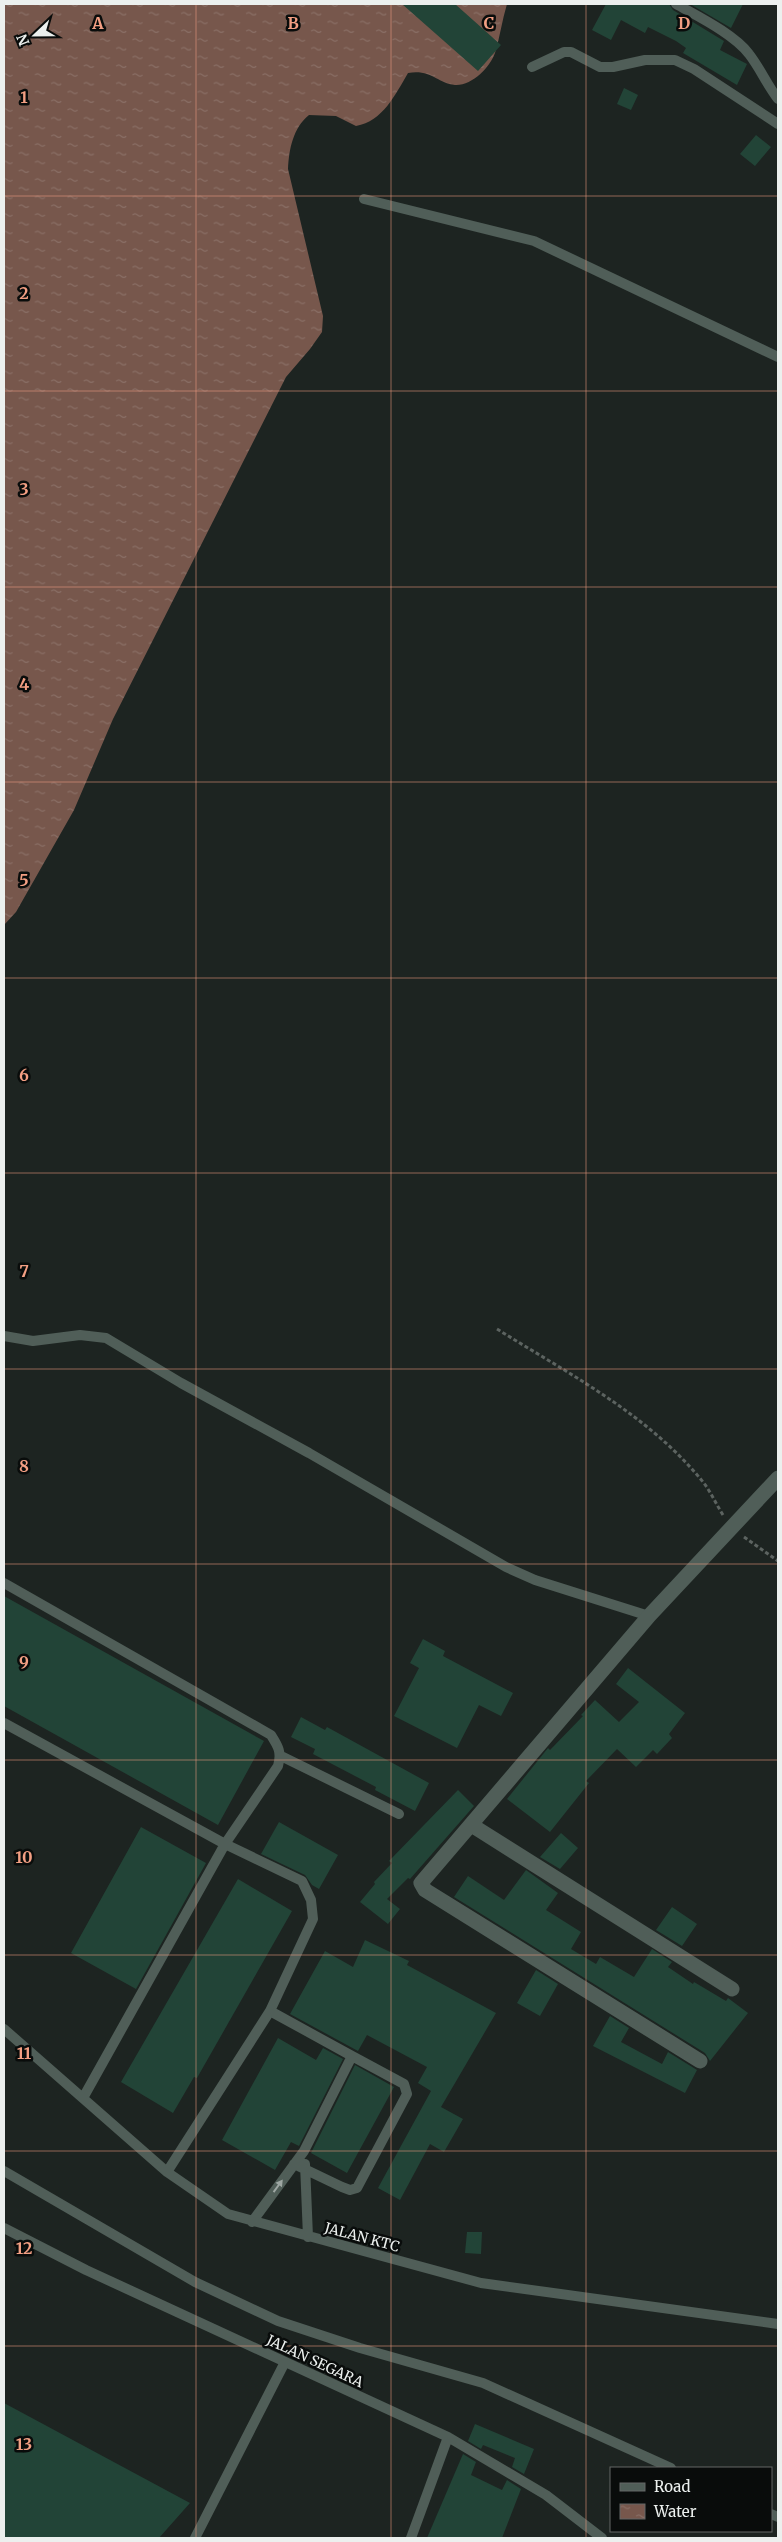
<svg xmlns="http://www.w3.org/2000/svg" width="782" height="2542" font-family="Merriweather,serif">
<defs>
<pattern id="water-ripples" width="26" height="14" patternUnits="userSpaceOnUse" patternTransform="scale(1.25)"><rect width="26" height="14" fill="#77574c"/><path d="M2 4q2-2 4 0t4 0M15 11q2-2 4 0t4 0" fill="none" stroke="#8a6f66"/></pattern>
</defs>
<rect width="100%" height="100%" fill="#1d2421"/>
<path fill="url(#water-ripples)" d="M4,4H507C502,20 500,37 495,53C490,67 472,86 455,85C437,83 431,69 408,73C395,95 383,121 356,126L336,116L309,115C293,128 289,149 288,169L323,316L322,332L310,349L286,377L113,719L74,810L16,912L4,925Z"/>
<path fill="#224437" d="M402,4H455L501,45L478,71Z
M606,4H669L673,10L724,41L720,50L747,64L737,85L683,53L686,48L676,41L648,27L645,33L621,20L611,40L592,30Z
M690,4H743L731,28Z
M624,88L638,95L631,110L617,104Z
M756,135L771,147L755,166L740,154Z
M4,1596L264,1741L218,1825L4,1706Z
M423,1639L445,1651L443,1656L513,1693L501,1716L479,1705L457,1748L394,1716L419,1668L410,1663Z
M628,1668L685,1713L669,1734L672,1738L657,1754L653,1750L636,1767L617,1749L586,1781L589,1783L550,1832L507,1799L548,1748L550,1750L583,1716L581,1715L595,1700L619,1722L639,1702L616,1684Z
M301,1717L325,1730L327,1727L429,1783L415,1811L375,1790L376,1787L313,1754L315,1749L291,1737Z
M458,1790L474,1806L410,1879L408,1878L387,1899L400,1909L388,1924L360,1902L375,1884L374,1882L392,1863L389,1861Z
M279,1822L338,1855L319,1889L312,1885L305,1875L261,1854Z
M141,1827L206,1863L136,1989L71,1953Z
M561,1833L578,1848L560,1869L540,1857Z
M526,1870L558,1893L546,1910L581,1932L571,1949L596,1964L600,1957L634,1977L652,1949L672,1962L668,1967L693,1984L694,1982L726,2001L728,1998L748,2013L710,2061L705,2053L454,1897L468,1876L504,1900Z
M238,1879L292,1911L197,2078L194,2077L173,2113L121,2082Z
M672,1907L697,1924L682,1946L656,1930Z
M365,1940L409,1961L407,1965L496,2013L441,2107L463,2119L444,2152L430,2144L400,2200L378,2188L431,2091L418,2083L427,2067L367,2035L358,2051L290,2014L325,1951L353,1967Z
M536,1970L558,1984L540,2016L517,2003Z
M610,2016L629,2028L621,2042L662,2064L668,2052L697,2070L685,2093L593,2046Z
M278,2038L316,2060L323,2048L343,2059L299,2146L291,2142L275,2170L222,2140Z
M355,2065L394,2087L347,2173L311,2153Z
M467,2232H482L481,2254L465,2253Z
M4,2403L190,2503L159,2538H4Z
M475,2424L534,2449L524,2474L512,2467L515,2458L483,2445L481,2449L468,2441Z
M463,2454L476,2462L471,2475L502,2490L507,2480L521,2489L502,2538H427Z"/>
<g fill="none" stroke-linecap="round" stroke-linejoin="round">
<path stroke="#5c6360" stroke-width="3" stroke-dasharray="4 2.5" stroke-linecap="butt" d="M497,1329C569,1374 649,1415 703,1482C711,1492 716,1504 723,1515
M744,1537L778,1561"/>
<path stroke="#505e58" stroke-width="10" d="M676,4C697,16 734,34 749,54C760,68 767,85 778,99
M532,67L564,52H571L600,67H613L645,60H675L694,69L778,124
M364,199L534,241L778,357
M4,1336L33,1341L80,1335L106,1338L181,1383L309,1453L506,1567L535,1580L649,1616
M4,1583L271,1735C278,1746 282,1752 278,1766L225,1844L83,2098
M4,1723L225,1844L302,1881L311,1900L313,1919L270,2011L352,2056L304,2151L252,2222
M281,1756L399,1814
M4,2029L167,2172L228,2214L481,2283L778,2324
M294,2164L342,2187L350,2190L357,2188L407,2094L404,2084L352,2056
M305,2164L308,2237
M4,2171L195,2282L278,2321L360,2348L483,2383L671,2468
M167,2172L270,2011
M4,2228L86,2270L448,2437L546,2495L602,2538
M771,2514L778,2517
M195,2538L285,2362
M411,2538L448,2437"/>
<path stroke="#505e58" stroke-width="15" d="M473,1826L732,1989
M700,2061L425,1890L421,1883L649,1616L778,1478"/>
</g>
<defs><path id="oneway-solid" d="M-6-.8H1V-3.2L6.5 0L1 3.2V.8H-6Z" transform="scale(1.25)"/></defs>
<use fill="#9ea7a3" href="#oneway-solid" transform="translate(278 2186) rotate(-54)"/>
<path fill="none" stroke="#f39f83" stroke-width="1" stroke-opacity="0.55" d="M196,4V2538M391,4V2538M586,4V2538M4,196H778M4,391H778M4,587H778M4,782H778M4,978H778M4,1173H778M4,1369H778M4,1564H778M4,1760H778M4,1955H778M4,2151H778M4,2346H778"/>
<g text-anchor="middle" stroke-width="5" stroke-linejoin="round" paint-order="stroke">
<g font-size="14" fill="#ecf0ee" stroke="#090c0b">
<text transform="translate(362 2237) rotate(15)" y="5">JALAN KTC</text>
<text transform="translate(315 2361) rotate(25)" y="5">JALAN SEGARA</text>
</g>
</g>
<g font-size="16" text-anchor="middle" font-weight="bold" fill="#f39f83" stroke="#090c0b" stroke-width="5" stroke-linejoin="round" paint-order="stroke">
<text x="98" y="29">A</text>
<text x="293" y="29">B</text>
<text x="489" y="29">C</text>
<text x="684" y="29">D</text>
<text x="24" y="103">1</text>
<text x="24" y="299">2</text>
<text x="24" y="495">3</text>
<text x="24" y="690">4</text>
<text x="24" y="886">5</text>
<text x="24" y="1081">6</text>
<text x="24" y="1277">7</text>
<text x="24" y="1472">8</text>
<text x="24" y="1668">9</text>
<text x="24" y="1863">10</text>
<text x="24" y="2059">11</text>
<text x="24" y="2254">12</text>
<text x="24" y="2450">13</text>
</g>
<rect width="782" height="2542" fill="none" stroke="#ecf0ee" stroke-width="10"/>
<rect x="610" y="2467" width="162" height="65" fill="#090c0b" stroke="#646766"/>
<rect x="620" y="2483" width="25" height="8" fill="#505e58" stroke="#646766"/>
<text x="654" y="2492" font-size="15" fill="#ecf0ee">Road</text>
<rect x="620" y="2504" width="25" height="15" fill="url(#water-ripples)" stroke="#646766"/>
<text x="654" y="2517" font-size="15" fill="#ecf0ee">Water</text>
<g transform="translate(35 35) rotate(248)" stroke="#090c0b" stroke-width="4" paint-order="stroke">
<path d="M0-4L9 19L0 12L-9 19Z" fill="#ecf0ee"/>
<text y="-8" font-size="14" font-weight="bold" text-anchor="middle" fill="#ecf0ee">N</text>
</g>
</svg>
